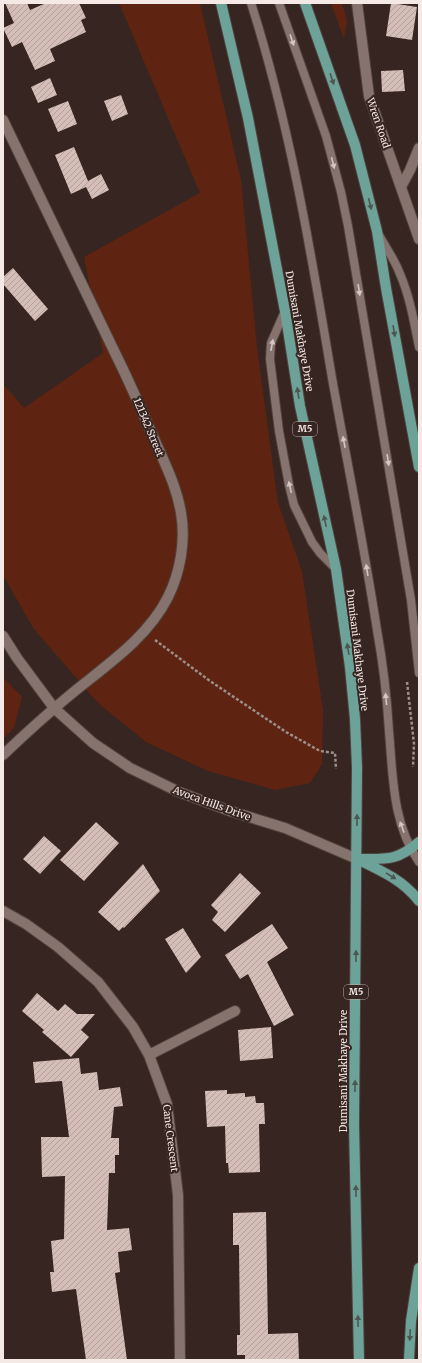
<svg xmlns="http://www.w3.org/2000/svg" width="422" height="1363" font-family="Merriweather,serif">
<defs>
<pattern id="building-hatch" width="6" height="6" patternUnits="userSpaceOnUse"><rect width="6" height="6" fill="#d4beb7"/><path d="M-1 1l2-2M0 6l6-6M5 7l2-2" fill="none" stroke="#b2a09a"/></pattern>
</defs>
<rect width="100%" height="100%" fill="#362520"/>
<path fill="#5e2411" d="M119,3H200L241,180L257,347L278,503L302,571L323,710L322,764L310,783L275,790L208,771L146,742L98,703L33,628L3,575V384L24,408L103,353L84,257L200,193Z
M331,3H342L347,21L344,39Z
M3,677L22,697L14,728L3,739Z"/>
<path fill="url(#building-hatch)" d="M5,3H27L30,10L46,3H79L86,18L81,20L86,32L50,49L55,61L35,70L22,42L12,47L3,28L14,23Z
M391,3L417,7L412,40L386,36Z
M403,70L405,91L382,92L381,71Z
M50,78L57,95L38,103L31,87Z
M121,95L128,114L112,121L104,101Z
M68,101L77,124L58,132L48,109Z
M74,147L88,181L101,174L109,190L92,199L86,187L71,194L55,155Z
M13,268L48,309L35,321L3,284V277Z
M96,822L119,843L84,881L60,860Z
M44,836L61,851L40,874L23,859Z
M143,864L160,891L124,928L123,927L119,931L98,912Z
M240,873L261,893L225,932L212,920L218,912L211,905Z
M272,924L288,948L267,962L294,1015L274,1026L248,974L240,979L225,955Z
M183,928L201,957L186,973L165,939Z
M37,993L58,1011L65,1004L77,1014H95L81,1030L89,1037L71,1057L42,1032L44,1030L22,1011Z
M271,1027L273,1058L240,1061L238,1030Z
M79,1058L81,1074L97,1072L99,1090L120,1087L123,1106L114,1107L111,1138H119V1155H115V1173H109L107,1230L129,1228L132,1250L118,1252L120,1272L115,1273L127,1360H86L76,1289L52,1292L50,1272H54L51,1241L64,1239L65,1176L42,1177L41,1137H69L62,1081L35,1083L33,1062Z
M227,1090V1094L245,1093V1097L255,1096L256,1103H264L265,1124H259L260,1172L229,1173L228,1163H226L225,1126L207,1127L205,1091Z
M266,1212L268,1334L298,1333L299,1360H245V1355H237V1335H240L239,1245H233V1213Z"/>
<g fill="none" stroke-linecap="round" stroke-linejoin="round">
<g stroke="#50433e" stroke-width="10">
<path id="service" d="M251,3C290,125 311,252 332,378C347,462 364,545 377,630C383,663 387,697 389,731C393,776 392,823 419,862
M279,3L326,136L341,192L348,226L411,600L419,673
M379,235C386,248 395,260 400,274C410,297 414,322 419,347
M285,311L271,343L270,359L279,431L289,485L294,505L312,542L320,553L336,569"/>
</g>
<g stroke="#50433e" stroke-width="12">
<path id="minor" d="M357,3L369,96L419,239
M3,120C41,199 79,278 117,357C131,385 143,414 156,443C166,466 177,488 181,513C186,541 180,573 168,597C147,639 105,666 70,695C47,714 25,734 3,755
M401,187L410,170L419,148
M3,636L17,658L54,708L93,743L130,768L179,792L230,811L285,828L357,859
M3,911L26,924L58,947L98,982L133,1027L149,1055L167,1104L178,1195L180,1360
M149,1055L235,1011"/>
</g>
<g stroke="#50433e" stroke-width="12">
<path id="primary" d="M221,3L248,118L285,311L300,406L336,569L350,667L355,719L357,768L354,1125L359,1360
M305,3L355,145L377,231L386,288L419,467
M357,859C380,870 403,880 419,901
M360,859C387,859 397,861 419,842
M409,1360L411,1321L419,1268"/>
</g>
<path stroke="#9d8f8b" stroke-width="2.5" stroke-dasharray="3 2" stroke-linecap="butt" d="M155,640L210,681L286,732L320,751L335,753L336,769
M407,682L414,744L413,767"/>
<use href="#service" stroke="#87736d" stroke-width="8"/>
<use href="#minor" stroke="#87736d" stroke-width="10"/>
<use href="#primary" stroke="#6da299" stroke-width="10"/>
</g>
<defs><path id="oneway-solid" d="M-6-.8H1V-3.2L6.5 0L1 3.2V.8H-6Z"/></defs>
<g fill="#d4c6c2">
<use href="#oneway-solid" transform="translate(292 40) rotate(71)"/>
<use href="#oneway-solid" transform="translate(333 163) rotate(76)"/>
<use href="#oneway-solid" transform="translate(359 290) rotate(81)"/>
<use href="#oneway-solid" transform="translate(272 345) rotate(-79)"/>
<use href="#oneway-solid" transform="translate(344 442) rotate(-101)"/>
<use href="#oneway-solid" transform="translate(388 460) rotate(81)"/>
<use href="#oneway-solid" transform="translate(290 487) rotate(-103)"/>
<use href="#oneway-solid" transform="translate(367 570) rotate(-99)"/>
<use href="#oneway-solid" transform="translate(386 699) rotate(-96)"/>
<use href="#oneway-solid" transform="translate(402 827) rotate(-110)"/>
</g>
<g fill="#4c5750">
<use href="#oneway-solid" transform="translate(332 79) rotate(71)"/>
<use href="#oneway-solid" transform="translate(370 204) rotate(76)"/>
<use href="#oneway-solid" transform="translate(394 331) rotate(80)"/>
<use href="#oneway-solid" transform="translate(298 393) rotate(-99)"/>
<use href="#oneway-solid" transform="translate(325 521) rotate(-102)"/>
<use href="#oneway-solid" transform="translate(348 649) rotate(-99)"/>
<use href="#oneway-solid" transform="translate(357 820) rotate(-90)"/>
<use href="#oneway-solid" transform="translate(391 876) rotate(31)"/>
<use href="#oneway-solid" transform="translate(356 956) rotate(-89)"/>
<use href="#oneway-solid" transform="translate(355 1086) rotate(-89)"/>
<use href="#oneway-solid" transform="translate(356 1191) rotate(-91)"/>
<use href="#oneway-solid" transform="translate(358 1321) rotate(-91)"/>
<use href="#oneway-solid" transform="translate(410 1335) rotate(93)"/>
</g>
<g text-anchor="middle" stroke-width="4" stroke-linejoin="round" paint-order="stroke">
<g fill="#362520" stroke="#bcaeab" stroke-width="1">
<rect x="293" y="422" width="24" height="14" rx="3"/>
<rect x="344" y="985" width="24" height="14" rx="3"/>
</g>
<g font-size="9" font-weight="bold" fill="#f5e9e6">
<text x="305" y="432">M5</text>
<text x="356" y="995">M5</text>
</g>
<g font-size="10" fill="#f5e9e6" stroke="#362520">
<text transform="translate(379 123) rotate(71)" y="4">Wren Road</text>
<text transform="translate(300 331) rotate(80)" y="4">Dumisani Makhaye Drive</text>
<text transform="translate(149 427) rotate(67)" y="4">121342 Street</text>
<text transform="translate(358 650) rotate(83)" y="4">Dumisani Makhaye Drive</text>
<text transform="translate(212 803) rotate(20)" y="4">Avoca Hills Drive</text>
<text transform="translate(343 1071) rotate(-90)" y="4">Dumisani Makhaye Drive</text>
<text transform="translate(171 1138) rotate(83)" y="4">Cane Crescent</text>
</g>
</g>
<rect width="422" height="1363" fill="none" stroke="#f5e9e6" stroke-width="8"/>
</svg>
